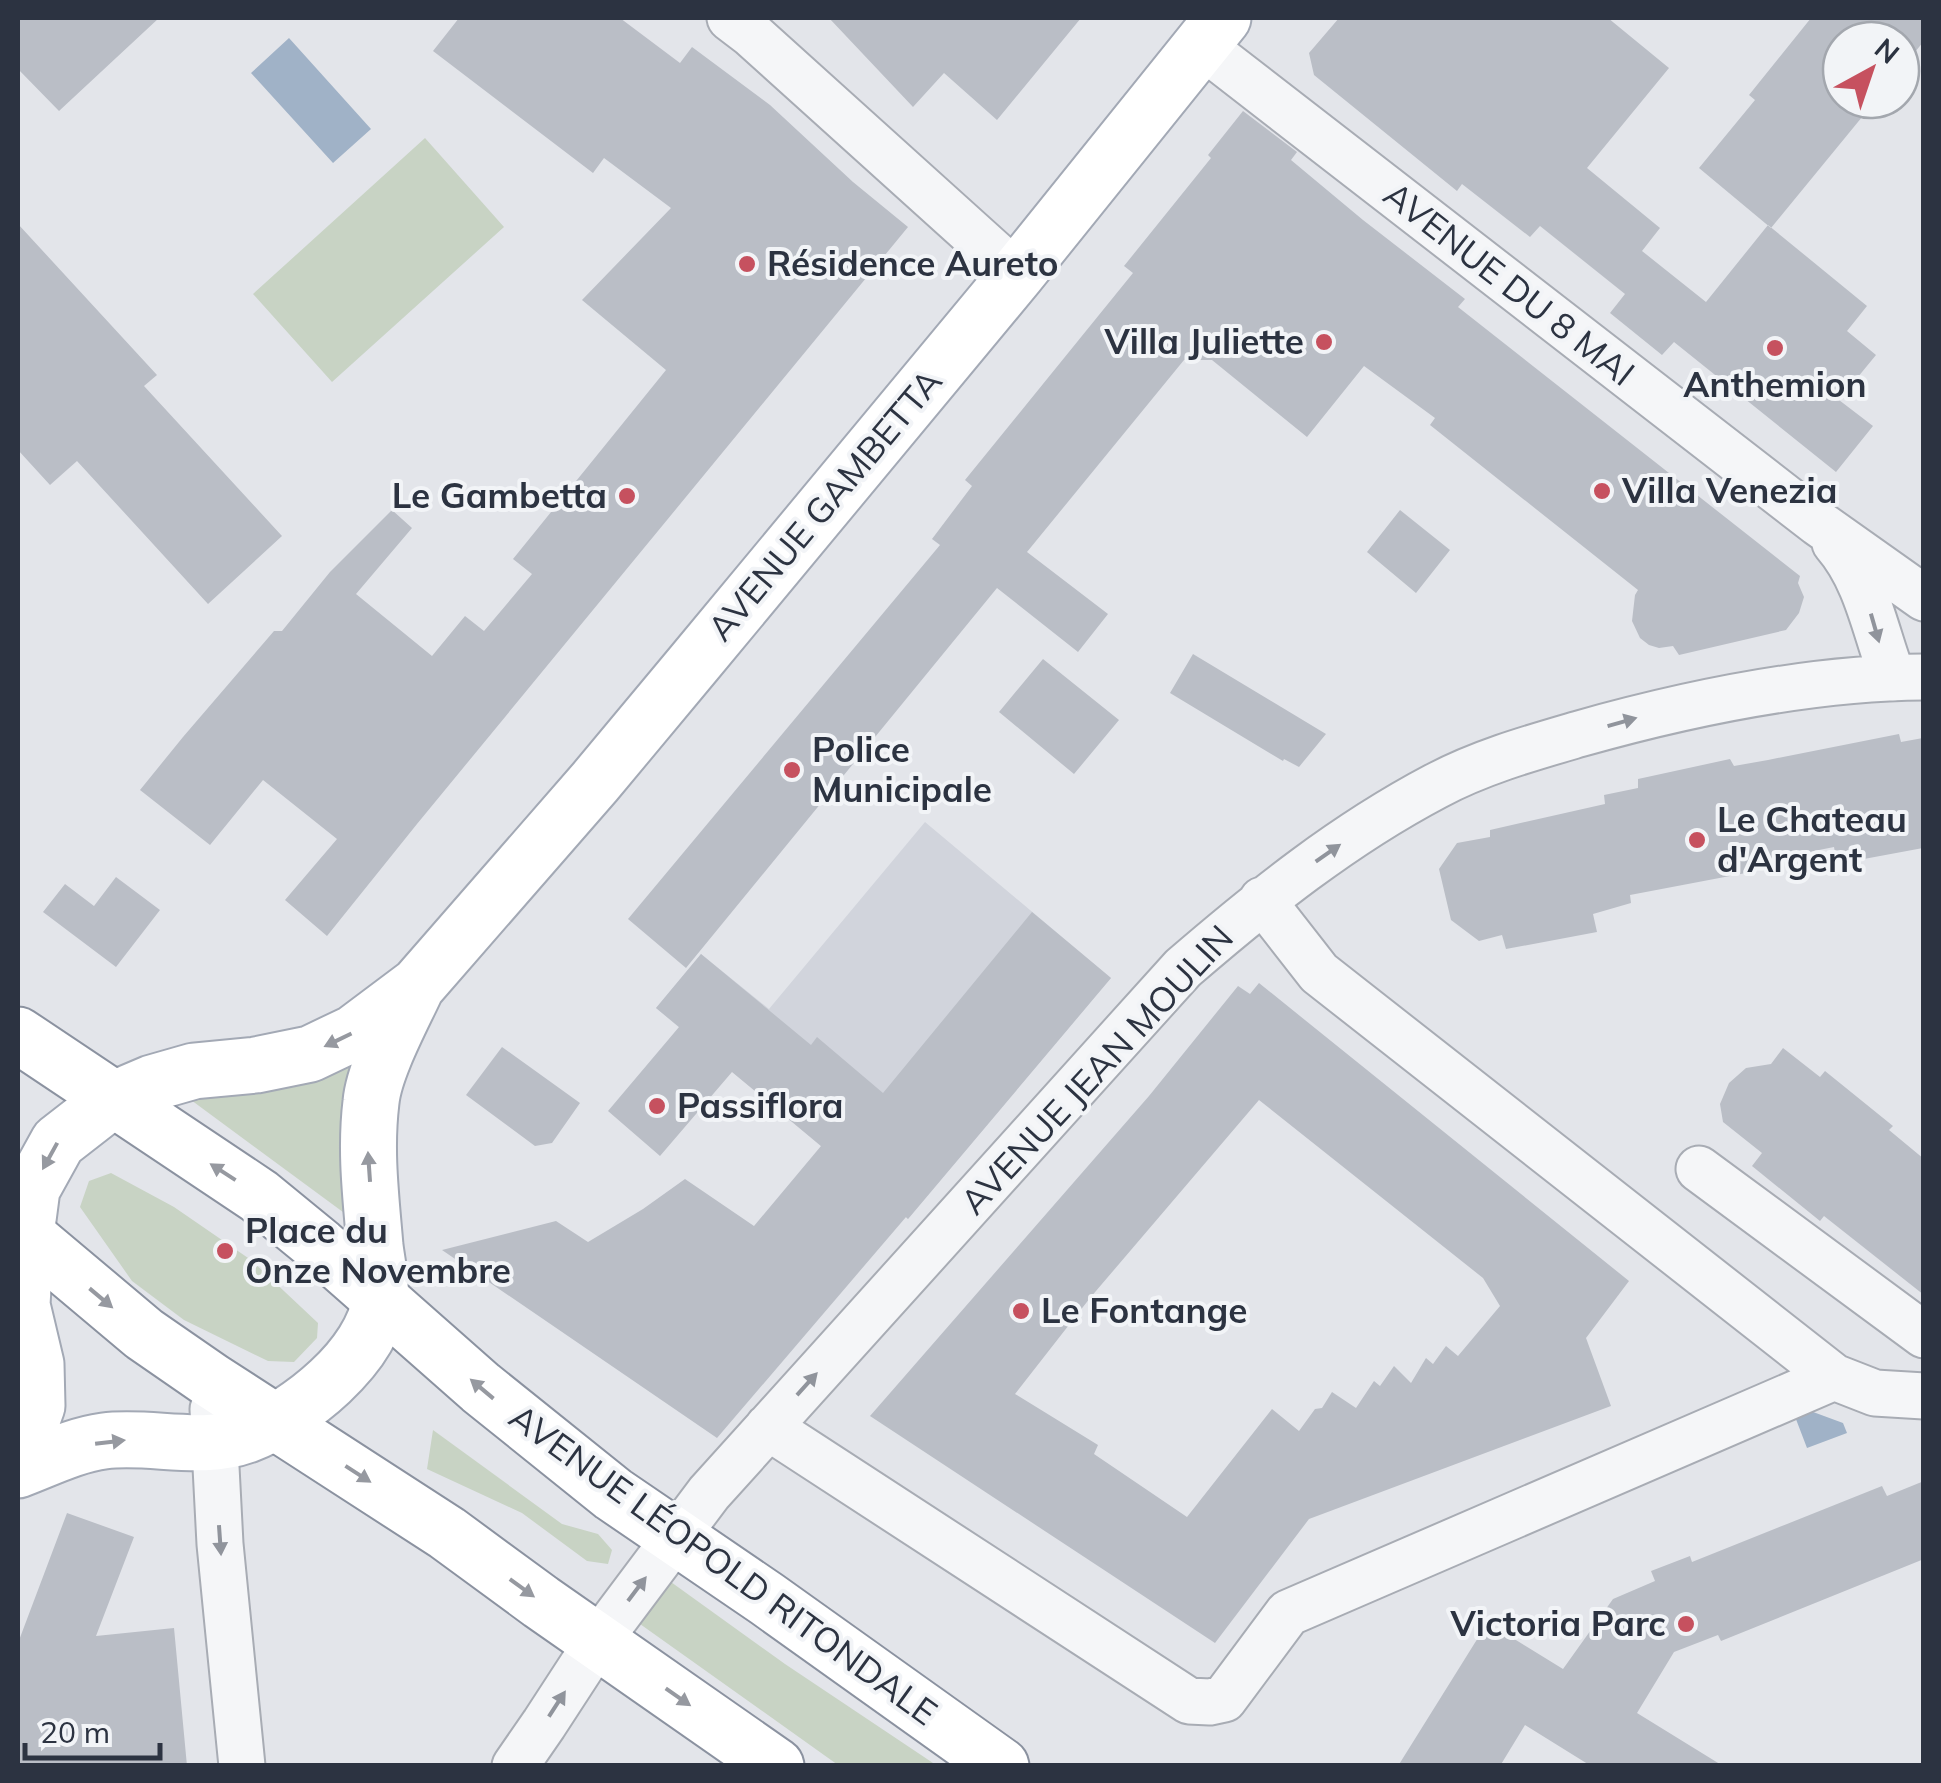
<svg xmlns="http://www.w3.org/2000/svg" width="1941" height="1783" font-family="Mulish,sans-serif">
<rect width="100%" height="100%" fill="#e3e5ea"/>
<path fill="#d1d4dc" d="M925,822L1111,978L908,1219L656,1008L701,954L769,1009Z"/>
<path fill="#c8d3c4" d="M425,138L504,227L332,382L253,294Z
M361,1046L347,1215L191,1100L192,1095L252,1093L296,1085Z
M111,1173L174,1207L251,1260L318,1323L317,1338L294,1362L268,1361L184,1320L132,1281L80,1207L89,1181Z
M433,1430L562,1524L598,1534L612,1550L608,1564L587,1561L522,1513L427,1469Z
M664,1577L785,1664L936,1765H838L633,1619Z"/>
<path fill="#a0b2c7" d="M289,38L371,129L333,163L251,73Z
M1805,1409L1843,1423L1847,1433L1807,1448L1794,1414Z"/>
<path fill="#babec6" fill-rule="evenodd" d="M18,18H159L59,111L18,69Z
M459,18H620L680,63L692,47L770,105L853,182L908,227L417,824L327,936L285,900L337,839L263,780L210,845L140,790L183,737L274,631H282L330,572L392,510L412,528L356,594L432,656L465,616L484,631L532,574L513,559L666,370L582,300L671,208L604,158L593,173L433,51Z
M829,18H1081L997,120L944,73L913,107Z
M1339,18H1608L1669,68L1587,168L1660,228L1642,251L1706,302L1768,225L1867,306L1847,331L1876,355L1839,400L1873,426L1836,472L1674,342L1662,355L1610,313L1625,294L1540,226L1530,237L1462,184L1457,191L1314,75L1309,53Z
M1811,18H1924V41L1901,69V40H1841V100H1876L1771,228L1699,168L1755,100L1749,95Z
M1243,111L1297,152L1291,160L1363,220L1465,299L1458,307L1800,576L1798,583L1804,597L1799,613L1786,630L1679,655L1673,646L1659,648L1649,645L1640,638L1632,621L1635,595L1638,590L1430,425L1435,418L1364,366L1307,437L1212,360H1184L1027,552L1108,614L1078,652L997,588L686,968L628,919L940,545L932,539L972,486L965,480L1133,273L1124,266L1211,158L1208,155Z
M18,224L157,375L144,386L282,536L208,604L77,461L50,485L18,450Z
M1400,510L1450,550L1416,593L1367,552Z
M1193,654L1326,734L1299,767L1284,759L1283,761L1170,693Z
M1043,659L1119,720L1074,774L999,712Z
M1899,734L1901,742L1923,738V848L1837,864L1834,847L1750,864L1751,872L1630,895L1631,903L1593,914L1597,932L1506,949L1502,935L1479,941L1451,920L1439,869L1457,843L1490,837V830L1605,804L1604,795L1638,788V779L1730,759L1734,766L1768,760Z
M116,877L160,910L116,967L43,912L65,884L94,906Z
M1032,912L1111,978L908,1219L906,1217L717,1438L442,1250L556,1221L588,1242L643,1209L685,1179L754,1226L821,1146L732,1072L660,1156L608,1111L679,1027L656,1008L701,954L811,1045L817,1037L883,1093Z
M1259,983L1629,1281L1586,1338L1611,1406L1309,1519L1215,1643L870,1416L1149,1096L1238,986L1250,994ZM1259,1100L1483,1278L1500,1306L1458,1356L1446,1346L1433,1364L1426,1358L1411,1383L1394,1366L1380,1386L1374,1381L1356,1408L1332,1392L1322,1408L1315,1409L1299,1431L1272,1409L1187,1517L1094,1454L1098,1445L1015,1394L1090,1298Z
M502,1047L580,1103L552,1143L535,1146L466,1095Z
M1783,1048L1820,1077L1825,1071L1893,1126L1889,1130L1924,1159V1295L1824,1216L1820,1221L1752,1166L1762,1153L1723,1122L1720,1104L1729,1083L1746,1068L1771,1064Z
M1924,1481V1559L1721,1641L1718,1635L1674,1652L1637,1713L1723,1766H1591L1525,1725L1500,1766H1398L1486,1625L1502,1634L1503,1632L1563,1669L1613,1599L1655,1581L1651,1571L1690,1556L1692,1562L1882,1486L1887,1496Z
M67,1513L134,1537L96,1636L174,1628L187,1766H18V1643Z"/>
<g fill="none" stroke-linecap="round" stroke-linejoin="round">
<g stroke="#a8acb4" stroke-width="49">
<path id="minor" d="M730,18L751,34L1017,274
M1201,45L1818,523L1924,598
M1835,543C1868,581 1875,632 1893,678
M1699,1169L1924,1335
M1834,1377L1875,1393L1924,1396
M213,1409L220,1544L242,1766
M768,1427L1189,1701L1210,1702L1224,1699L1288,1613L1834,1377L1319,973L1262,900
M515,1766L544,1724L598,1641L709,1493L1183,968C1263,899 1343,835 1436,786C1481,762 1531,748 1579,734C1689,703 1809,678 1924,677"/>
</g>
<g stroke="#a3a9b5" stroke-width="59">
<path id="major" d="M18,1458L37,1406L36,1364L22,1305L26,1235L32,1189L58,1142L112,1100L152,1083L194,1071L256,1065L310,1054L354,1033L418,985L595,782L695,662L1017,274L1223,18
M18,1470C45,1460 74,1445 104,1441C151,1435 201,1452 247,1435C298,1416 373,1357 380,1299C382,1283 377,1263 375,1246C371,1198 365,1151 371,1102C374,1070 401,1020 415,990"/>
</g>
<g stroke="#8b92a0" stroke-width="59">
<path id="highway" d="M18,1035L259,1196L320,1246L481,1388L613,1494L767,1599L1001,1766
M18,1228L144,1334L212,1381L447,1533L541,1602L776,1766"/>
</g>
<use href="#minor" stroke="#f5f6f8" stroke-width="45"/>
<use href="#major" stroke="#fff" stroke-width="55"/>
<use href="#highway" stroke="#fff" stroke-width="55"/>
</g>
<defs><path id="oneway-solid" d="M-6-.8H1V-3.2L6.5 0L1 3.2V.8H-6Z" transform="scale(2.5)"/></defs>
<g fill="#90949c">
<use href="#oneway-solid" transform="translate(1875 628) rotate(74)"/>
<use href="#oneway-solid" transform="translate(1622 722) rotate(-16)"/>
<use href="#oneway-solid" transform="translate(1328 853) rotate(-35)"/>
<use href="#oneway-solid" transform="translate(807 1384) rotate(-48)"/>
<use href="#oneway-solid" transform="translate(220 1540) rotate(86)"/>
<use href="#oneway-solid" transform="translate(637 1589) rotate(-53)"/>
<use href="#oneway-solid" transform="translate(557 1704) rotate(-57)"/>
</g>
<g fill="#9699a0">
<use href="#oneway-solid" transform="translate(338 1040) rotate(154)"/>
<use href="#oneway-solid" transform="translate(50 1156) rotate(119)"/>
<use href="#oneway-solid" transform="translate(369 1167) rotate(-94)"/>
<use href="#oneway-solid" transform="translate(223 1172) rotate(-147)"/>
<use href="#oneway-solid" transform="translate(101 1298) rotate(40)"/>
<use href="#oneway-solid" transform="translate(482 1389) rotate(-140)"/>
<use href="#oneway-solid" transform="translate(110 1442) rotate(-7)"/>
<use href="#oneway-solid" transform="translate(358 1474) rotate(33)"/>
<use href="#oneway-solid" transform="translate(522 1588) rotate(36)"/>
<use href="#oneway-solid" transform="translate(678 1697) rotate(35)"/>
</g>
<g fill="#c6515f" stroke="#f2f4f7" stroke-width="4">
<circle cx="747" cy="264" r="10"/>
<circle cx="1324" cy="342" r="10"/>
<circle cx="1775" cy="348" r="10"/>
<circle cx="1602" cy="491" r="10"/>
<circle cx="627" cy="496" r="10"/>
<circle cx="792" cy="770" r="10"/>
<circle cx="1697" cy="840" r="10"/>
<circle cx="657" cy="1106" r="10"/>
<circle cx="225" cy="1251" r="10"/>
<circle cx="1021" cy="1311" r="10"/>
<circle cx="1686" cy="1624" r="10"/>
</g>
<g text-anchor="middle" stroke-width="8" stroke-linejoin="round" paint-order="stroke">
<g font-size="35" font-weight="bold" fill="#2c3341" stroke="#f2f4f7" text-anchor="start">
<text x="767" y="276">Résidence Aureto</text>
<text x="1304" y="354" text-anchor="end">Villa Juliette</text>
<text x="1775" y="397" text-anchor="middle">Anthemion</text>
<text x="1622" y="503">Villa Venezia</text>
<text x="607" y="508" text-anchor="end">Le Gambetta</text>
<text x="812" y="762">Police<tspan x="812" dy="40">Municipale</tspan></text>
<text x="1717" y="832">Le Chateau<tspan x="1717" dy="40">d'Argent</tspan></text>
<text x="677" y="1118">Passiflora</text>
<text x="245" y="1243">Place du<tspan x="245" dy="40">Onze Novembre</tspan></text>
<text x="1041" y="1323">Le Fontange</text>
<text x="1666" y="1636" text-anchor="end">Victoria Parc</text>
</g>
<g font-size="35" fill="#2c3341" stroke="#f2f4f7">
<text transform="translate(1509 284) rotate(38)" y="12">AVENUE DU 8 MAI</text>
<text transform="translate(825 505) rotate(-50)" y="12">AVENUE GAMBETTA</text>
<text transform="translate(1097 1070) rotate(-47)" y="12">AVENUE JEAN MOULIN</text>
<text transform="translate(723 1565) rotate(36)" y="12">AVENUE LÉOPOLD RITONDALE</text>
</g>
</g>
<rect width="1941" height="1783" fill="none" stroke="#2c3341" stroke-width="40"/>
<g transform="translate(1871 70) rotate(40)"><circle r="48" fill="#f2f4f7" stroke="#a3a7ae" stroke-width="2.5"/>
<path d="M0-8L18 38L0 25L-18 38Z" fill="#c6515f"/>
<text y="-15" font-size="28" font-weight="bold" text-anchor="middle" fill="#2c3341">N</text>
</g>
<path d="M25 1743v15h135v-15" fill="none" stroke="#2c3341" stroke-width="5"/>
<text x="40" y="1743" font-size="30" fill="#2c3341" stroke="#f2f4f7" stroke-width="8" paint-order="stroke">20 m</text>
</svg>
